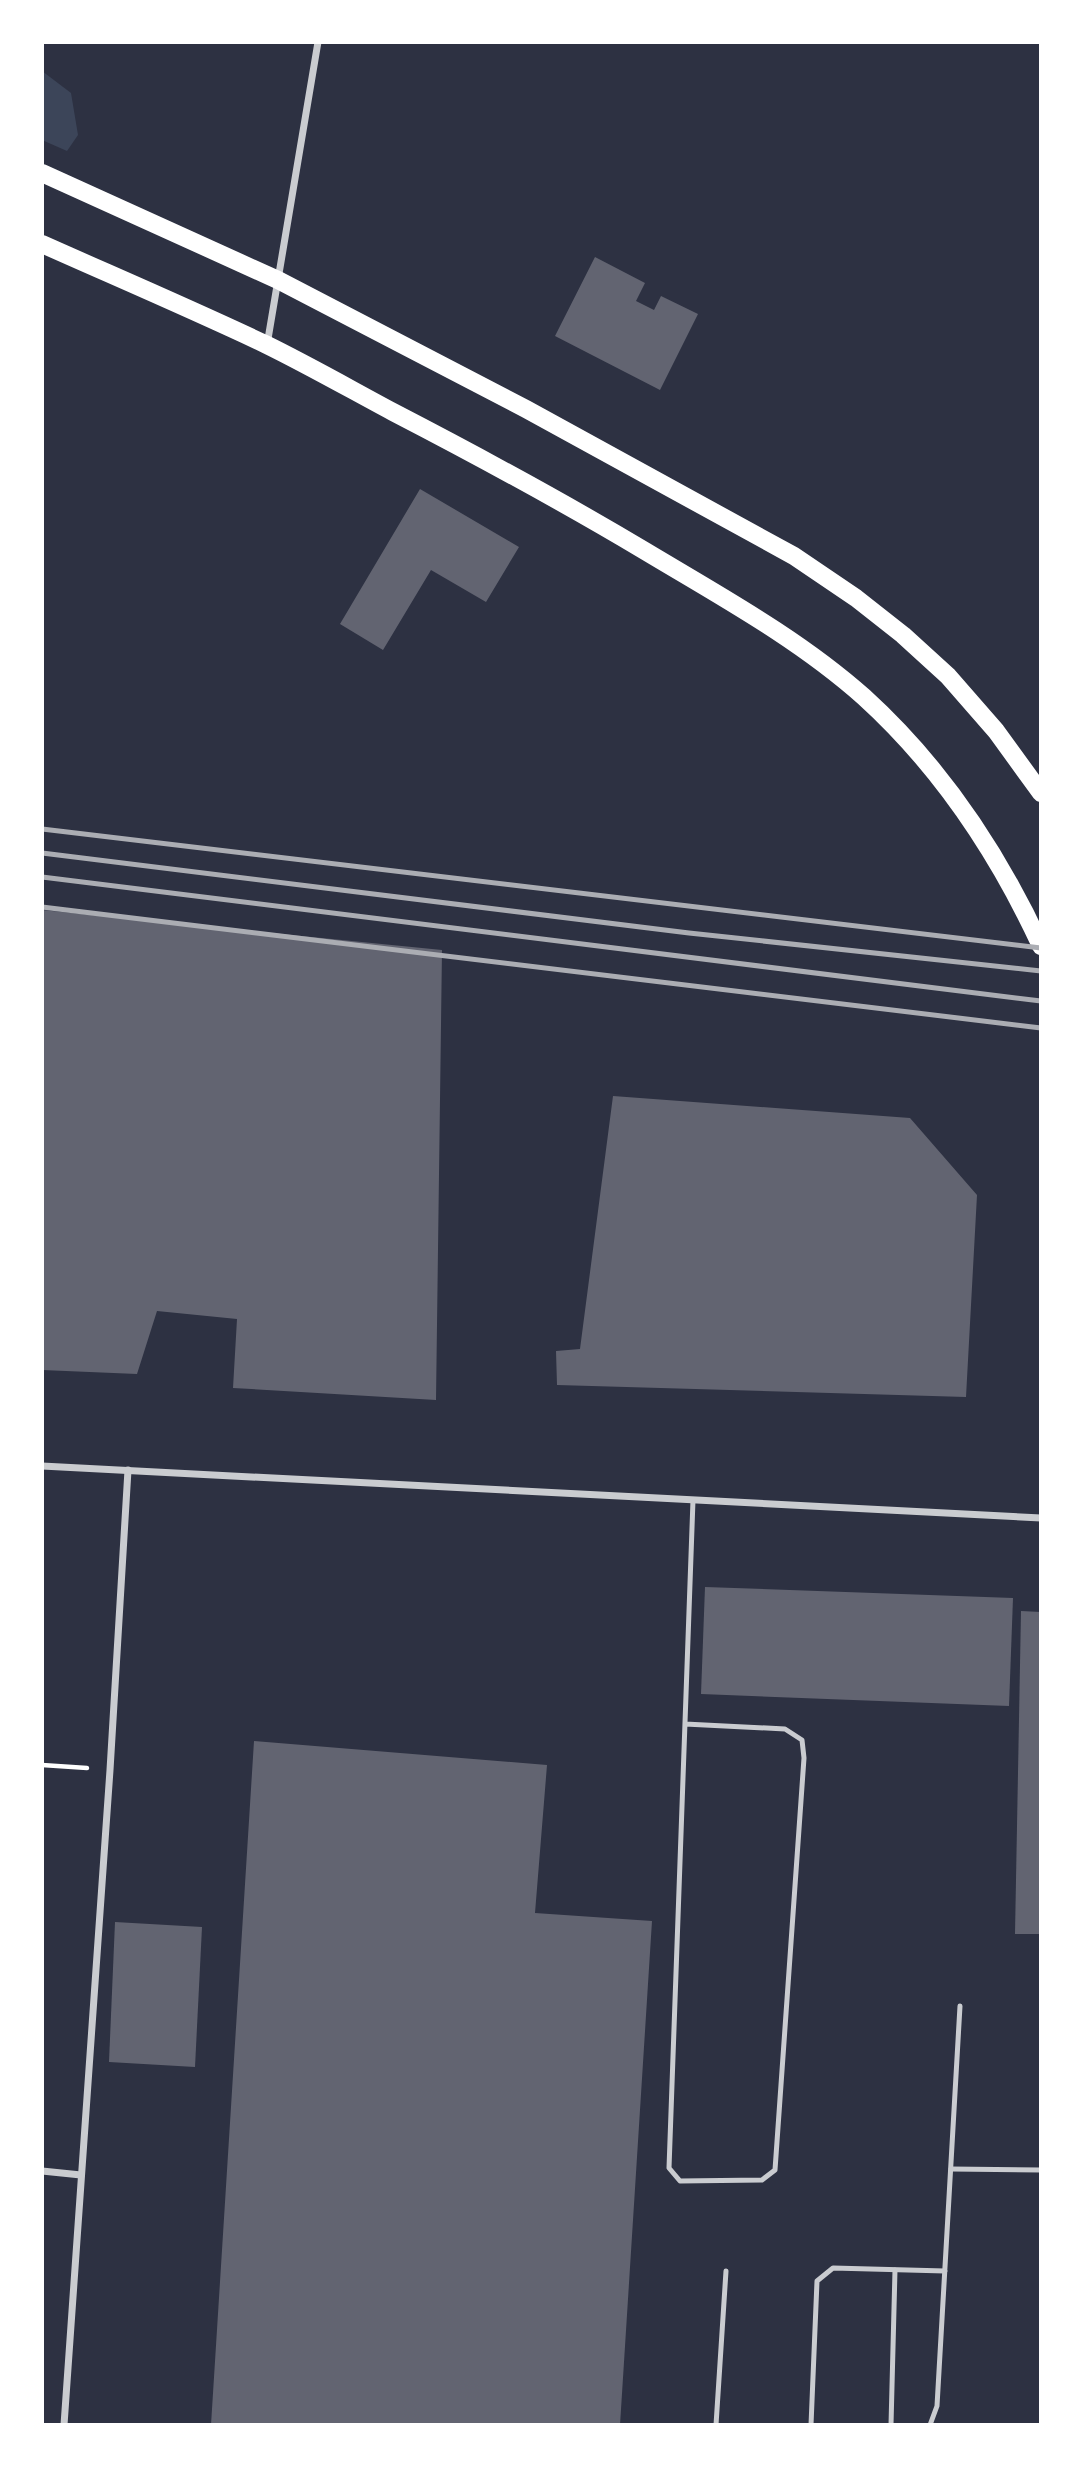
<svg xmlns="http://www.w3.org/2000/svg" width="1083" height="2467" viewBox="0 0 1083 2467" font-family="Mulish,sans-serif">
<rect width="100%" height="100%" fill="#2d3142"/>
<polygon fill="#3c4559" points="42,71 71,93 78,135 67,151 42,140"/>
<g fill="#626471">
<polygon points="595,257 645,283 636,301 654,310 661,296 698,314 660,390 555,336"/>
<polygon points="420,489 519,547 486,602 431,570 383,650 340,624"/>
<polygon points="42,910 442,950 436,1400 233,1388 237,1319 157,1311 137,1374 42,1370"/>
<polygon points="613,1096 910,1118 977,1195 966,1397 557,1385 556,1351 580,1349"/>
<polygon points="705,1587 1013,1598 1009,1706 701,1694"/>
<polygon points="1021,1611 1041,1612 1041,1934 1015,1934"/>
<polygon points="254,1741 547,1765 535,1913 652,1921 620,2425 211,2425"/>
<polygon points="115,1922 202,1927 195,2067 109,2062"/>
</g>
<g fill="none" stroke-linecap="round" stroke-linejoin="round">
<polyline stroke="#fff" stroke-width="4.5" points="42,1765 87,1768"/>
<g stroke="#caccd0" stroke-width="5">
<polyline points="685,1724 785,1729 802,1740 804,1758 775,2170 762,2180 680,2181 669,2168 693,1500"/>
<polyline points="951,2169 1041,2170"/>
<polyline points="716,2425 726,2271"/>
<polyline points="811,2425 817,2281 833,2268 945,2271"/>
<polyline points="891,2425 895,2270"/>
<polyline points="930,2425 937,2406 960,2006"/>
</g>
<g stroke="#caccd0" stroke-width="7">
<polyline points="267,345 318,42"/>
<polyline points="42,1466 1041,1518"/>
<polyline points="42,2171 81,2175"/>
<polyline points="64,2425 110,1770 128,1470"/>
</g>
<g stroke="#fff" stroke-width="18">
<polyline points="42,173 278,280 526,409 794,556 856,598 903,635 948,676 996,731 1041,793"/>
<path d="M42,244C116,277 191,309 265,344C308,365 350,389 393,412C478,456 563,502 645,551C720,596 799,639 864,697C941,767 998,853 1041,946"/>
</g>
<g stroke="#abadb3" stroke-width="5">
<polyline points="42,829 1041,948"/>
<polyline points="42,853 689,933 1041,971"/>
<polyline points="42,877 1041,1001"/>
<polyline points="42,907 1041,1028"/>
</g>
</g>
<rect width="1083" height="2467" fill="none" stroke="#ffffff" stroke-width="88"/>
</svg>
